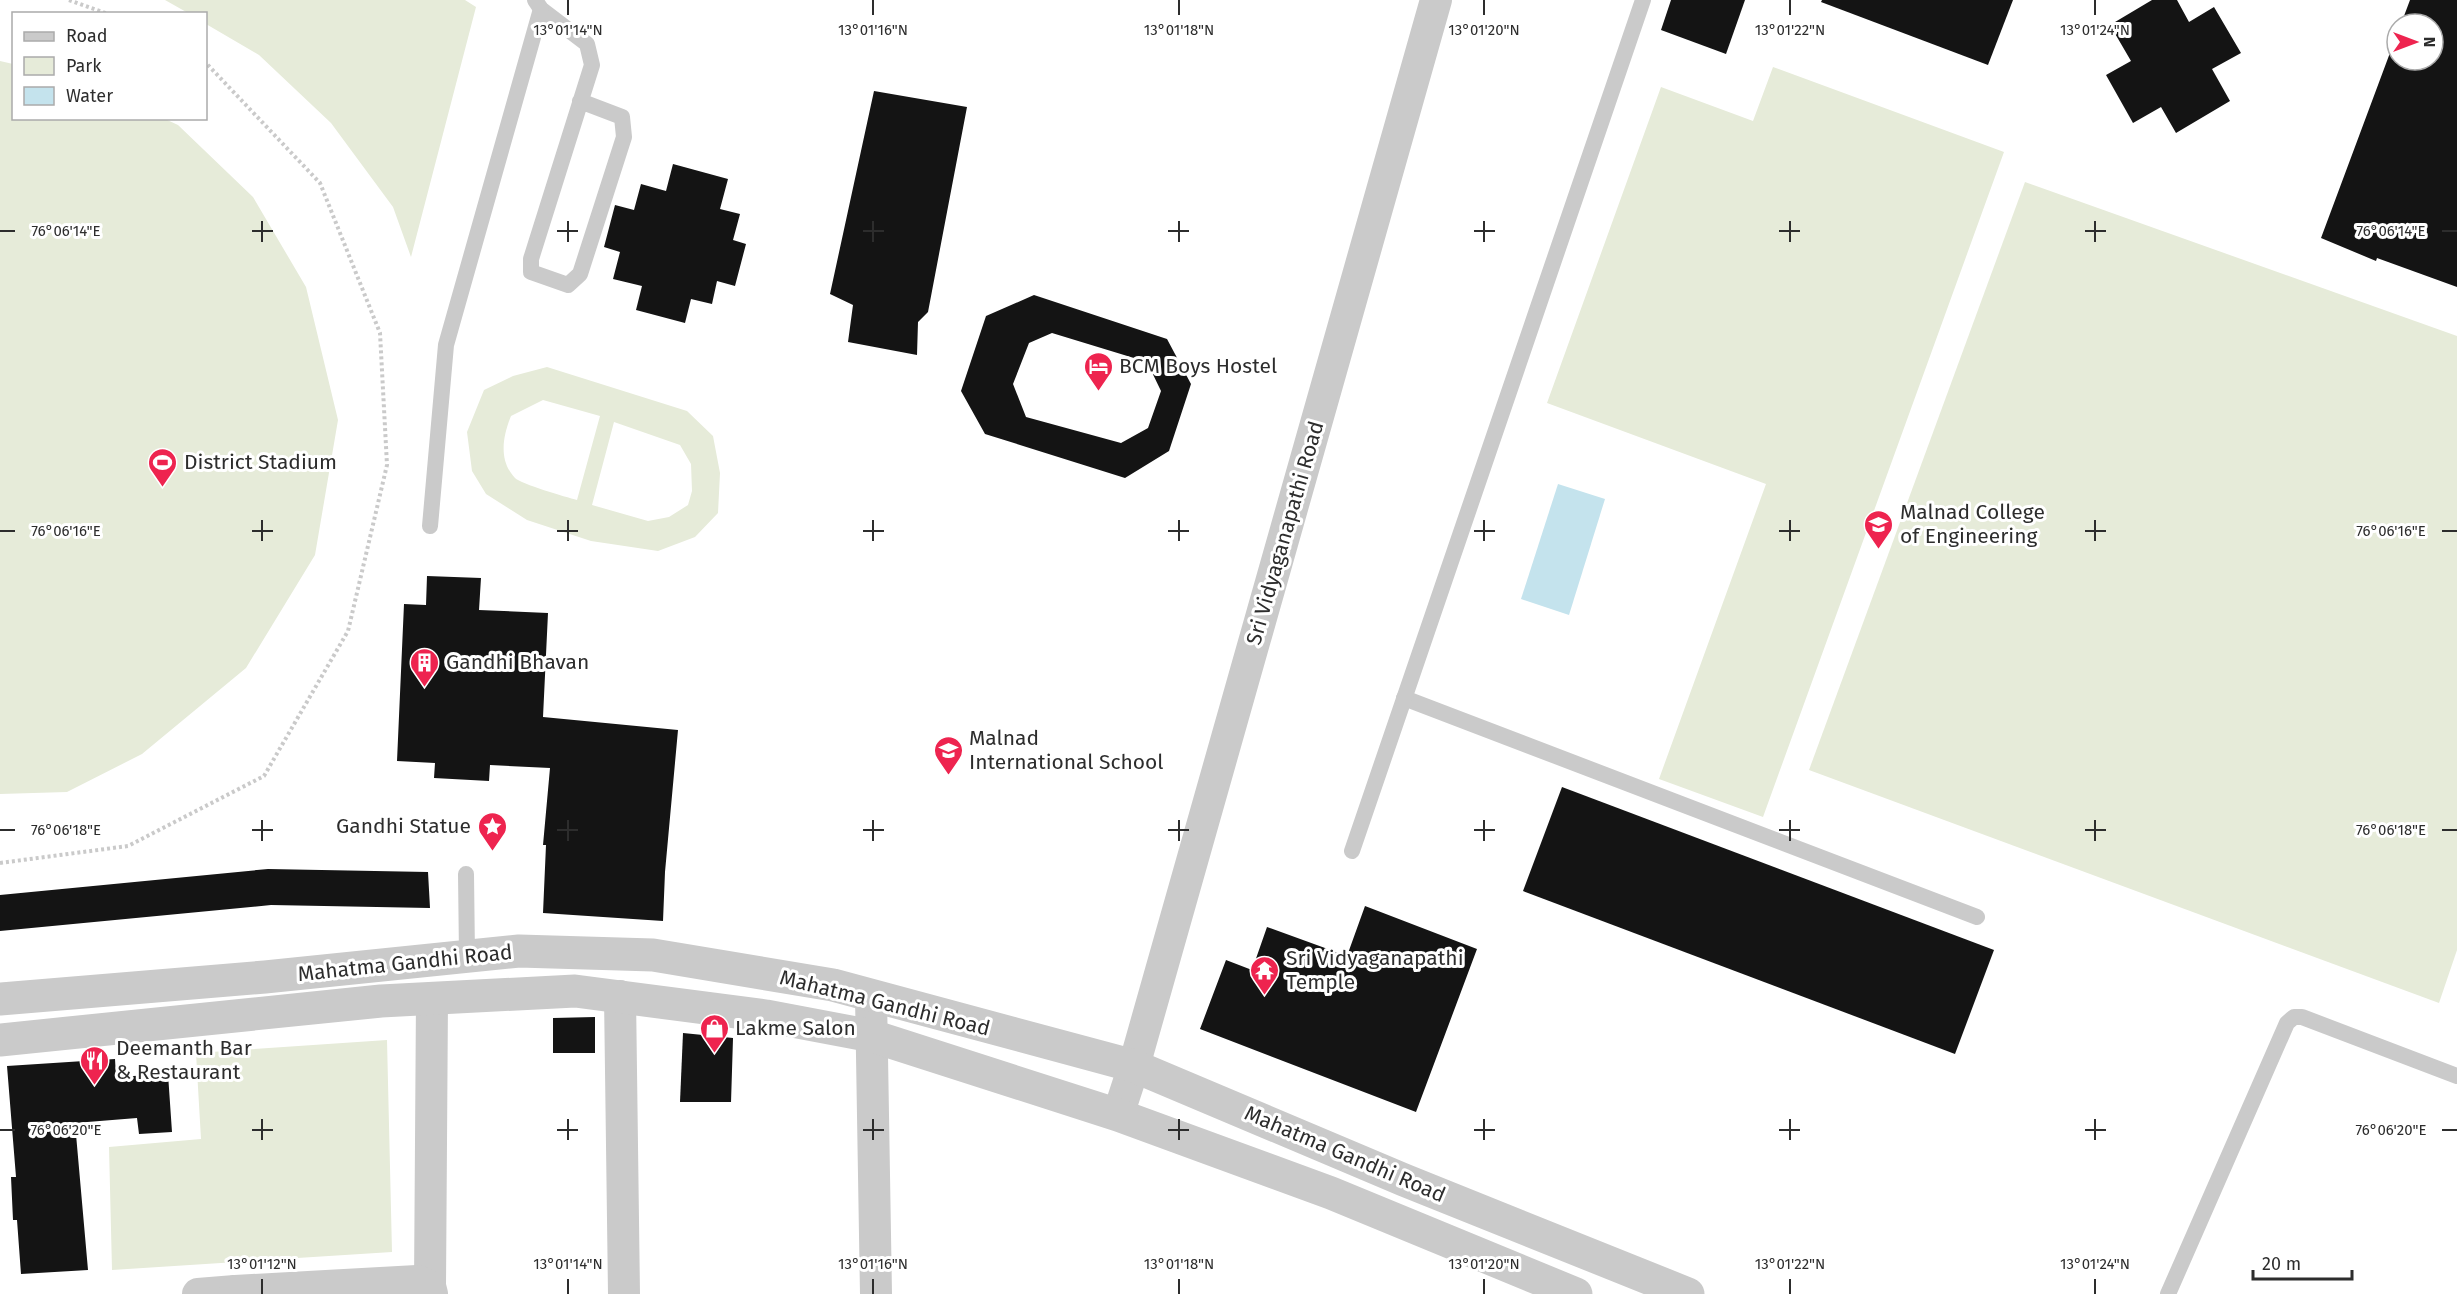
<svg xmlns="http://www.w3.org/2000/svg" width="2457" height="1294" viewBox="0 0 2457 1294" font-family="'Fira Sans',sans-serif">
<rect width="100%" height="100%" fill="#fff"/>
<g fill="#e6ebd9" fill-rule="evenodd">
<polygon points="165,0 465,0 476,7 411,257 393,207 331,123 259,55 206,24 206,14 188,13"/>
<polygon points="0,61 13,64 14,118 165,119 178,125 253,197 306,287 338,420 315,555 246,668 142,754 67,792 0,794"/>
<polygon points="1773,67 2004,152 1763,817 1659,779 1766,484 1547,403 1661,87 1753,121"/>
<polygon points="2025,182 2457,336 2457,950 2439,1003 1809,770"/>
<path d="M547,367L687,411L713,436L720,473L718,513L695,537L658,551L591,541L527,520L486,494L472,471L467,432L484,390L513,376ZM543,400L600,416L577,500C566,497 521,484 515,478C498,460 503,436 511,416ZM614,422L680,445L691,464L692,491L688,505L669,517L648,521L592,505Z"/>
<polygon points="387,1040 392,1252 112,1270 109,1147 201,1139 196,1053"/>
</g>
<polygon fill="#c4e3ed" points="1558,484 1605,499 1569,615 1521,599"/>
<g fill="#141414" fill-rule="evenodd">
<polygon points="1671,0 1745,0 1726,54 1661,30"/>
<polygon points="1822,0 2013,0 1988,65 1821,2"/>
<polygon points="2152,0 2177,0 2189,22 2214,7 2241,53 2212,69 2230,101 2176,133 2161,107 2133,123 2106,75 2131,61 2110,25"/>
<polygon points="2410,0 2457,0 2457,287 2377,258 2376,261 2321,238 2397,34 2397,60 2433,60 2433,24 2401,24"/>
<polygon points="874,91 967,107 928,312 918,322 917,355 848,342 853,305 830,294"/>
<polygon points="673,164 728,179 720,209 740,214 733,240 746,244 735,286 717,281 712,304 691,299 685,323 636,310 642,286 613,279 620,252 604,247 615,205 634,210 641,184 666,191"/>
<path d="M1034,295L1167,339L1191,384L1169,451L1125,478L985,434L961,391L986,316ZM1052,333L1147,362L1161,391L1148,428L1121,443L1026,417L1013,384L1029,343Z"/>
<polygon points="427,576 481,578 479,610 548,613 543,717 678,730 665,872 663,921 543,913 546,845 543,845 550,768 490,765 489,781 434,778 435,763 397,761 404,604 426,605"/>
<polygon points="1562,787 1994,950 1955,1054 1523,891"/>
<polygon points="268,869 428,872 430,908 271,905 0,931 0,895"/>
<polygon points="1365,906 1477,949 1416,1112 1200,1029 1226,960 1252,970 1267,927 1347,956"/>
<polygon points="595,1017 595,1053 553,1053 553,1018"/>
<polygon points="683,1033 733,1038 731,1102 680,1102"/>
<polygon points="115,1059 116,1077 168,1074 172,1132 139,1134 137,1118 75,1123 88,1270 21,1274 17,1220 13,1220 11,1177 16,1177 7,1066"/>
</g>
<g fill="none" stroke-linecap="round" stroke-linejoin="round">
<g stroke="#cacaca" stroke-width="4" stroke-dasharray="3 3" stroke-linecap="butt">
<polyline points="69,0 108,14"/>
<polyline points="0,863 128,846 264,776 348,631 387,465 380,333 320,183 206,63"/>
</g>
<g stroke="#cacaca" stroke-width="16">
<polyline points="535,0 541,9 587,44 592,65 531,259 531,272 568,285 580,274 624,137 622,117 580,101"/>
<polyline points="430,526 446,345 541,9"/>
<polyline points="1404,698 1977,917"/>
<polyline points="1352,851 1643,0"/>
<polyline points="466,874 467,956"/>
<polyline points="2168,1294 2287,1023 2294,1017 2302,1017 2457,1076"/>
</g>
<g stroke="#cacaca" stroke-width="32">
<polyline points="620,996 624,1294"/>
<polyline points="871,996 876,1294"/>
<polyline points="1118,1115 1134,1066 1436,0"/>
<polyline points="430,1286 432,998"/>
<polyline points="198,1294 235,1291"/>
<polyline points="235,1294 235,1291 417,1281 430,1286 432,1294"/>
</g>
<g stroke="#cacaca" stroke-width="33">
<polyline points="0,999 265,977 519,951 653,955 833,985 1134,1066 1404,1180 1688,1294"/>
<polyline points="0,1040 381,1001 575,991 766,1016 872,1036 1118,1115 1331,1193 1576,1294"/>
</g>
</g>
<path fill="none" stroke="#2d2d2d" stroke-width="2" d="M568,0V15M873,0V15M1179,0V15M1484,0V15M1790,0V15M2095,0V15M262,221V242M568,221V242M873,221V242M1179,221V242M1484,221V242M1790,221V242M2095,221V242M0,231H15M252,231H273M557,231H578M863,231H884M1168,231H1189M1474,231H1495M1779,231H1800M2085,231H2106M2442,231H2457M262,520V541M568,520V541M873,520V541M1179,520V541M1484,520V541M1790,520V541M2095,520V541M0,531H15M252,531H273M557,531H578M863,531H884M1168,531H1189M1474,531H1495M1779,531H1800M2085,531H2106M2442,531H2457M262,820V841M568,820V841M873,820V841M1179,820V841M1484,820V841M1790,820V841M2095,820V841M0,830H15M252,830H273M557,830H578M863,830H884M1168,830H1189M1474,830H1495M1779,830H1800M2085,830H2106M2442,830H2457M262,1119V1140M568,1119V1140M873,1119V1140M1179,1119V1140M1484,1119V1140M1790,1119V1140M2095,1119V1140M0,1130H15M252,1130H273M557,1130H578M863,1130H884M1168,1130H1189M1474,1130H1495M1779,1130H1800M2085,1130H2106M2442,1130H2457M262,1279V1294M568,1279V1294M873,1279V1294M1179,1279V1294M1484,1279V1294M1790,1279V1294M2095,1279V1294"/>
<defs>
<symbol id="hotel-pin" viewBox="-11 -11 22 30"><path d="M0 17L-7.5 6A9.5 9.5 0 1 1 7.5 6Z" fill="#ee244f" stroke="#fff"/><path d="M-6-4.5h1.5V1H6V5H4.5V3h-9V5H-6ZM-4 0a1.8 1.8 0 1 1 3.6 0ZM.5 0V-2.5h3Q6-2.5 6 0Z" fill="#fff"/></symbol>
<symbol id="stadium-pin" viewBox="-11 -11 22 30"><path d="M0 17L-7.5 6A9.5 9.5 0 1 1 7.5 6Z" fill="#ee244f" stroke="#fff"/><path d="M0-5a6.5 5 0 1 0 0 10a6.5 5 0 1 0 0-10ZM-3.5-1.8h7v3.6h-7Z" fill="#fff"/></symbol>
<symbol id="university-pin" viewBox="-11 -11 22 30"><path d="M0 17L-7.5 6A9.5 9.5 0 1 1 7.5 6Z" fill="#ee244f" stroke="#fff"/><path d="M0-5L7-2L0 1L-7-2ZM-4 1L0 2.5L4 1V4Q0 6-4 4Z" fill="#fff"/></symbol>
<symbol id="building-pin" viewBox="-11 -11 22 30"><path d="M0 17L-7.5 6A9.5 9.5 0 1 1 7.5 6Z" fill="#ee244f" stroke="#fff"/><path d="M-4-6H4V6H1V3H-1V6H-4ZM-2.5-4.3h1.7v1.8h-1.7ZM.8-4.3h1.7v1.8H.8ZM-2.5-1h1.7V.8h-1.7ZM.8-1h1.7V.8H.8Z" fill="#fff"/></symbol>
<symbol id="school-pin" viewBox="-11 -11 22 30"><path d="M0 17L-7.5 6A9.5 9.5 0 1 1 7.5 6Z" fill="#ee244f" stroke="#fff"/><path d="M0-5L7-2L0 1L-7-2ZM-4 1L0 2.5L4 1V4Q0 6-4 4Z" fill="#fff"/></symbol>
<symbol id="sight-pin" viewBox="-11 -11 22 30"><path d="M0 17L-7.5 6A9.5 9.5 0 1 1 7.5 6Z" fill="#ee244f" stroke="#fff"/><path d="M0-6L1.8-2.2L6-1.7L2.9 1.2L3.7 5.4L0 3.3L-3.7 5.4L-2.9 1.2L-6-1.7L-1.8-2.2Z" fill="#fff"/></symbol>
<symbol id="temple-pin" viewBox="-11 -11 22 30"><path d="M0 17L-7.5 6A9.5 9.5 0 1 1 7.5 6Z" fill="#ee244f" stroke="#fff"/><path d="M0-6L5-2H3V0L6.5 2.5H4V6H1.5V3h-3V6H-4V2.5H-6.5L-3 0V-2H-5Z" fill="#fff"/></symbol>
<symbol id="shop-pin" viewBox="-11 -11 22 30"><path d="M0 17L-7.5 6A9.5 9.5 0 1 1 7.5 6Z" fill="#ee244f" stroke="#fff"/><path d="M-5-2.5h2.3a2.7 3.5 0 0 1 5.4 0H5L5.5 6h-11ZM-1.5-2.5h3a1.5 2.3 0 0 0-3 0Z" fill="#fff"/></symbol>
<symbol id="restaurant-pin" viewBox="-11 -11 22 30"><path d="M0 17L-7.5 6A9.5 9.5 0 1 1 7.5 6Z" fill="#ee244f" stroke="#fff"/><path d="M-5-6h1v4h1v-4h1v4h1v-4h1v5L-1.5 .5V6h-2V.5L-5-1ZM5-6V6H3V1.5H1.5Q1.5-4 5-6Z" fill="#fff"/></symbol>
</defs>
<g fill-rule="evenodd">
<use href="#hotel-pin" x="1082" y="350" width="33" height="45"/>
<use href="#stadium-pin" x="146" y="446" width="33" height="45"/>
<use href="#university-pin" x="1862" y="508" width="33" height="45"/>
<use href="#building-pin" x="408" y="646" width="33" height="45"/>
<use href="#school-pin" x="932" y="734" width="33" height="45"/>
<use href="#sight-pin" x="476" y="810" width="33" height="45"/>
<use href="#temple-pin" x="1248" y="954" width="33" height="45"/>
<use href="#shop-pin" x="698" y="1012" width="33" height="45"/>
<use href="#restaurant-pin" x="78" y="1044" width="33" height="45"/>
</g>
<g text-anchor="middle" stroke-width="6" stroke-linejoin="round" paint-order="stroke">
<g font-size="21" fill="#2d2d2d" stroke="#fff" text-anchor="start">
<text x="1119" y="373">BCM Boys Hostel</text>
<text x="184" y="469">District Stadium</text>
<text x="1900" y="519">Malnad College<tspan x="1900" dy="24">of Engineering</tspan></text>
<text x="446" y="669">Gandhi Bhavan</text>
<text x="969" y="745">Malnad<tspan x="969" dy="24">International School</tspan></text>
<text x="471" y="833" text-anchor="end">Gandhi Statue</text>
<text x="1286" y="965">Sri Vidyaganapathi<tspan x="1286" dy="24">Temple</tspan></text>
<text x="735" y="1035">Lakme Salon</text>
<text x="116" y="1055">Deemanth Bar<tspan x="116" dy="24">&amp; Restaurant</tspan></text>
</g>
<g font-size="21" fill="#2d2d2d" stroke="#fff">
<text transform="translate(1285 533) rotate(-74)" y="7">Sri Vidyaganapathi Road</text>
<text transform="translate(405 963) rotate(-6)" y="7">Mahatma Gandhi Road</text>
<text transform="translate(885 1003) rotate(14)" y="7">Mahatma Gandhi Road</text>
<text transform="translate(1345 1154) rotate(23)" y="7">Mahatma Gandhi Road</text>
</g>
</g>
<g font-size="15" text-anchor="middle" fill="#2d2d2d" stroke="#fff" stroke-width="6" stroke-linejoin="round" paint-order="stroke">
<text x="568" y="35">13°01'14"N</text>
<text x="873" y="35">13°01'16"N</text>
<text x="1179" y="35">13°01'18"N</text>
<text x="1484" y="35">13°01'20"N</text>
<text x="1790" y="35">13°01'22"N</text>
<text x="2095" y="35">13°01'24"N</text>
<text x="2391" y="236">76°06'14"E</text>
<text x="66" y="236">76°06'14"E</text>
<text x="2391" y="536">76°06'16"E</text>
<text x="66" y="536">76°06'16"E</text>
<text x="2391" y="835">76°06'18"E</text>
<text x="66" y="835">76°06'18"E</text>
<text x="2391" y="1135">76°06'20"E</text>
<text x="66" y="1135">76°06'20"E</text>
<text x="262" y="1269">13°01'12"N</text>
<text x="568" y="1269">13°01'14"N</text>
<text x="873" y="1269">13°01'16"N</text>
<text x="1179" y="1269">13°01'18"N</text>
<text x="1484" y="1269">13°01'20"N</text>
<text x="1790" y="1269">13°01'22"N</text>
<text x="2095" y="1269">13°01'24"N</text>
</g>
<rect x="12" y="12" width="195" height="108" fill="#ffffff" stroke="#ababab" stroke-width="1.5"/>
<rect x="24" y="32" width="30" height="9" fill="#cacaca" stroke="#ababab" stroke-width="1.5"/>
<text x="66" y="42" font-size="18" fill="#2d2d2d">Road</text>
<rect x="24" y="57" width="30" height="18" fill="#e6ebd9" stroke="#ababab" stroke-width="1.5"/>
<text x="66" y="72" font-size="18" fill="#2d2d2d">Park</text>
<rect x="24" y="87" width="30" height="18" fill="#c4e3ed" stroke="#ababab" stroke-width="1.5"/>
<text x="66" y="102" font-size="18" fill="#2d2d2d">Water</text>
<g transform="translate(2415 42) rotate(90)"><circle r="28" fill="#ffffff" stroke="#ababab" stroke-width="1.5"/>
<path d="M0-4.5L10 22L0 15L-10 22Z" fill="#ee244f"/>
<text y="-9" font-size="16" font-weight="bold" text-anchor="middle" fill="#2d2d2d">N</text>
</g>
<path d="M2253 1270v9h99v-9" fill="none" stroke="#2d2d2d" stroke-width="3"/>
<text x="2262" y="1270" font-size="18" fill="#2d2d2d" stroke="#ffffff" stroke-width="4.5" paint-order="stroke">20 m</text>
</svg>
